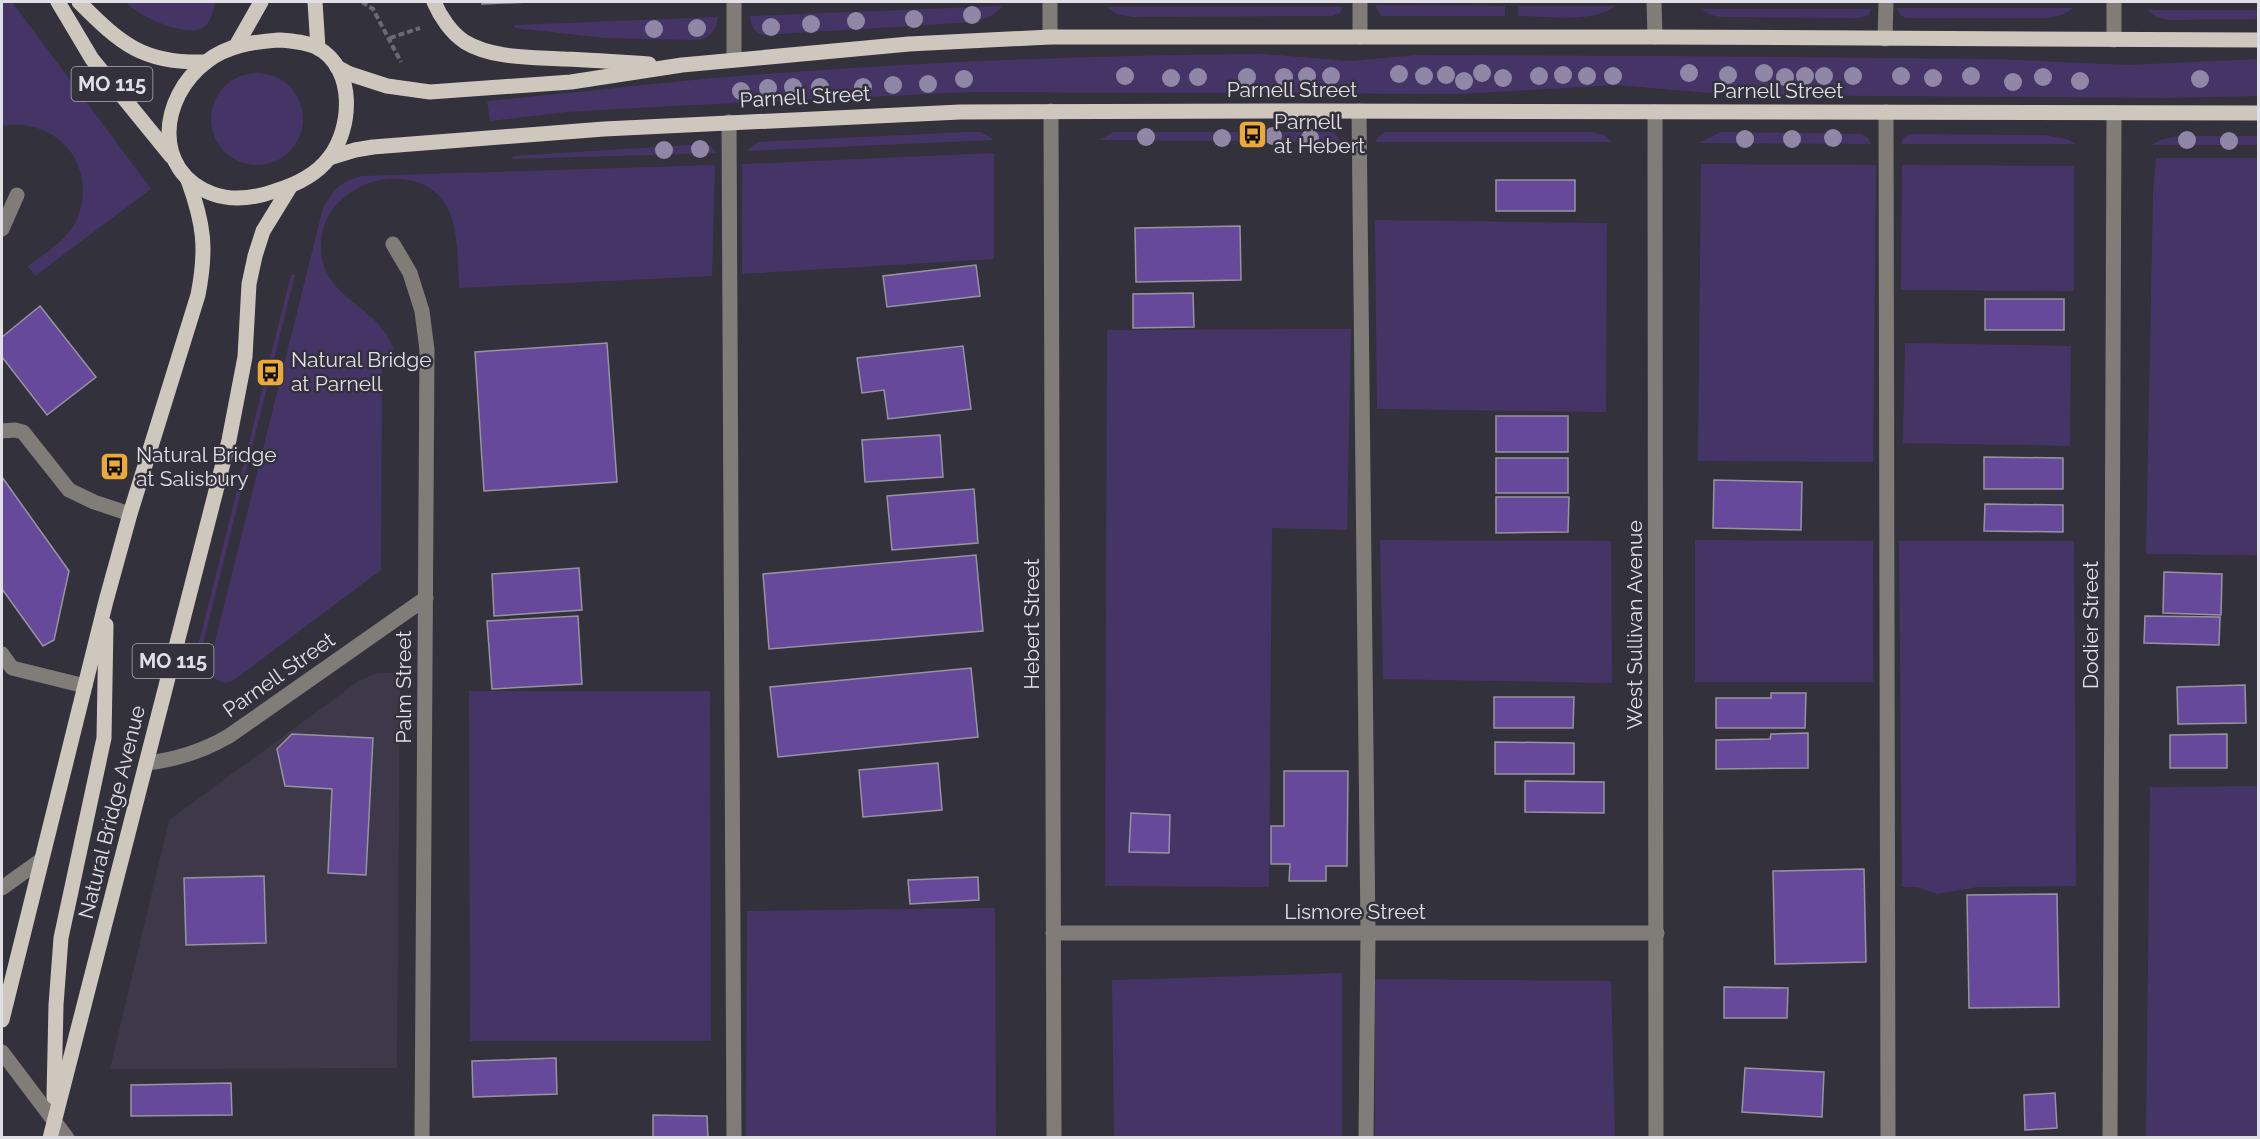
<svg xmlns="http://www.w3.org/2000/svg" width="2260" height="1139" viewBox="0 0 2260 1139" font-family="Raleway,sans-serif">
<rect width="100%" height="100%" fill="#33313b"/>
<polygon fill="#3d3949" points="378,673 393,673 400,685 397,1068 110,1069 169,820 360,680"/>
<g fill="#453567">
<path d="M2,2H12L151,189L35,276L28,266C47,252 71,238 79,214C96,162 55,117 2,126Z"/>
<path d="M126,2H215C213,11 212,21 204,27C187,39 138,16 126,2Z"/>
<polygon points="1375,5 1505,6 1505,16 1381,16"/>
<path d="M1002,6C994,16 985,19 973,22L762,35C753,31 751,26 750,16Z"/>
<path d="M1518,6H1616C1590,24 1549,16 1518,16Z"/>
<polygon points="1107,7 1343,7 1340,13 1332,16 1133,17 1117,14"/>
<polygon points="1897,8 2074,8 2064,14 2050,18 1906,18 1900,15"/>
<polygon points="1701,9 1871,9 1869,15 1858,18 1720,17 1710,14"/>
<polygon points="2147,10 2258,10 2258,19 2170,20 2157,17"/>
<path d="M718,17C716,30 712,36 699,40L605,38L515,28L514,25Z"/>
<path d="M1264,54L1349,61L1418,55L1658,56L1996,59L2128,65L2258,59V96L2166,98L1732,95L1616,85L1458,94L973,92L652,107L567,112L490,121L487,101C563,94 638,85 714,78C897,63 1080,55 1264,54Z"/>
<circle cx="257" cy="119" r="46"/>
<polygon points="966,132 981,132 994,140 747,151 758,142"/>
<polygon points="1113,132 1243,132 1243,141 1100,140"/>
<polygon points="1255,132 1333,132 1342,142 1255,141"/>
<polygon points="1385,132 1593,132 1605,136 1612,142 1375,142 1379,136"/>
<polygon points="1721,132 1862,134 1868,138 1871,144 1699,143"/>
<polygon points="1910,134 2045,135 2067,139 2075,144 1901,144 1903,138"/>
<polygon points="2179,136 2258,136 2258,145 2151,145 2163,139"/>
<polygon points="704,144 710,145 716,153 512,159 513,156"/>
<polygon points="994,153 994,259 742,274 742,164"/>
<polygon points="2156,158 2258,158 2258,555 2146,554 2153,193"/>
<polygon points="1701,164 1876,165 1873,462 1698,461"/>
<path d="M715,165L712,276L459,288C458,263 459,219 442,199C406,156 323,185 321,243C318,305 392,304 397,365L382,367L381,570L234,680C221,687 212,679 209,666L322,212C330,192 340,181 362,176Z"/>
<polygon points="1902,165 2074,166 2074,291 1901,290"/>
<polygon points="1375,220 1607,223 1606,412 1377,409"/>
<polygon points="291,275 295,275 197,668 193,666"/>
<polygon points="1351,329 1347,530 1272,528 1269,887 1105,886 1107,330"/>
<polygon points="1905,343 2071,346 2070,446 1903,443"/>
<polygon points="1380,540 1611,541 1612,683 1383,679"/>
<polygon points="1695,540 1873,541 1873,682 1695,682"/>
<polygon points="1899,541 2074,541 2076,886 1978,887 1937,894 1917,887 1902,887"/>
<polygon points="469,691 710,691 711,1041 470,1041"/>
<polygon points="2258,786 2258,1137 2146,1137 2150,787"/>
<polygon points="995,908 996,1137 746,1137 747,911"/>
<polygon points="1342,973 1342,1137 1114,1137 1112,980"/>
<polygon points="1375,979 1611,981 1615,1137 1375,1137"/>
</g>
<g fill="#66499b" stroke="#9794a0" stroke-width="1.5">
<polygon points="482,2 530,2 482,4"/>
<rect x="1496" y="180" width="79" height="31"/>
<polygon points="1240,226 1241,280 1136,282 1135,228"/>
<polygon points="976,265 980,296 887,307 883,276"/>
<polygon points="1193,293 1194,327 1133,328 1133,294"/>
<rect x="1985" y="299" width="79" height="31"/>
<polygon points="40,306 96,377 47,415 2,357 2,337"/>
<polygon points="607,343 617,482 484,491 475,352"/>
<polygon points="963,346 971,409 888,419 884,390 862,393 857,358"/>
<rect x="1496" y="416" width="72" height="36"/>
<polygon points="940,435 943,477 865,482 862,440"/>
<polygon points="1984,457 2063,458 2063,489 1984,489"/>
<rect x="1496" y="458" width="72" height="35"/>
<polygon points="2,477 69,571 54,640 43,646 2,589"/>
<polygon points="1714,480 1802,482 1801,530 1713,528"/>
<polygon points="974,489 978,543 892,550 887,496"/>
<polygon points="1496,497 1569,497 1568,532 1496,533"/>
<polygon points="1985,504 2063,505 2063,532 1984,531"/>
<polygon points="976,555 983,631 769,649 763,574"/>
<polygon points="579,568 582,610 494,616 492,574"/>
<polygon points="2164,572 2222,574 2221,615 2163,613"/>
<polygon points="578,616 582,684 492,689 487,621"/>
<polygon points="2145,616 2220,617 2219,645 2144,643"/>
<polygon points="971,668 978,737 778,757 770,687"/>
<polygon points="2245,685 2246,723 2178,724 2177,687"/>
<polygon points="1771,693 1806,693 1805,728 1716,728 1716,698 1771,698"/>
<polygon points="1494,697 1574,697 1573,728 1494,728"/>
<polygon points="1808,733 1808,768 1716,769 1716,740 1770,739 1771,734"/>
<polygon points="292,734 373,738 366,875 328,873 332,789 285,786 277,749"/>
<polygon points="2227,734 2227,768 2170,768 2170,735"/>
<polygon points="1495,742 1574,743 1574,774 1495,774"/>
<polygon points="938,763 942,810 863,817 859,770"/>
<polygon points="1284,771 1348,771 1347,866 1326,866 1326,881 1289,881 1290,864 1271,864 1271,826 1284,826"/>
<polygon points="1525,781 1604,782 1604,813 1525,812"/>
<polygon points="1131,813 1170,815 1169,853 1129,852"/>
<polygon points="1864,869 1866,962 1775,964 1773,871"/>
<polygon points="264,876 266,943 186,945 184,878"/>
<polygon points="978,877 979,900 910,904 908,880"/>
<polygon points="2057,894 2059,1007 1969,1008 1967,895"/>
<polygon points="1724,987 1788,988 1787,1018 1724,1018"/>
<polygon points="556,1058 557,1094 473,1097 472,1061"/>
<polygon points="1745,1068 1824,1072 1822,1117 1742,1112"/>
<polygon points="231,1083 232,1115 131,1116 131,1085"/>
<polygon points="2055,1093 2057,1128 2025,1130 2024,1095"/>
<polygon points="653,1115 707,1116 708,1138 653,1138"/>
</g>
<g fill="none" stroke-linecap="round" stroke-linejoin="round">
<g stroke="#6c6a73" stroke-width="4" stroke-dasharray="6 3" stroke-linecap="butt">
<polyline points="362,2 373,9 401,62"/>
<polyline points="390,38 420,28"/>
</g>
<g stroke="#807d78" stroke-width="15">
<polyline points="734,2 734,60"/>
<polyline points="1050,2 1050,37"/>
<polyline points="1654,2 1655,37"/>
<polyline points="1360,37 1360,2"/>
<polyline points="1885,39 1886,2"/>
<polyline points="2114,40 2114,2"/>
<polyline points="1051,111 1054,1138"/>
<polyline points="1359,111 1368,933 1366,1138"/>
<polyline points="1655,112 1656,1138"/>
<polyline points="1886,112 1888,1138"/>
<polyline points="729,122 734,1138"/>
<polyline points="2,229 17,195"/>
<polyline points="393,244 410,273 422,311 427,350 422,1138"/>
<polyline points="2,431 15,430 23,432 69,490 94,502 130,514"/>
<polyline points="2,654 12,668 85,686"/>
<path d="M146,763C176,760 203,751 229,736L426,598"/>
<polyline points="2,888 41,860"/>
<polyline points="1053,933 1657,933"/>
<polyline points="2,1052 67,1138"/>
<polyline points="2110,1138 2114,113"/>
</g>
<g stroke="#cec7bd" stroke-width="15">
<polyline points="58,2 92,59 171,156"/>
<path d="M79,2C121,44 143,64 206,62"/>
<polyline points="315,2 318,48"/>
<path d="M434,2C440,16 451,33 465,42C493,59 533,57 565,59C593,60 621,62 649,64"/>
<path d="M279,40C292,41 307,42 318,48C356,69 352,129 329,158C316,175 295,185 275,191C255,198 233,201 213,194C151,171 160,97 206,62C227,45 253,42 279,40Z"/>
<polyline points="236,46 261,2"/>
<polyline points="337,67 350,74 387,86 430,92 571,82 682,65 909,44 1050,37 1655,37 2258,40"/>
<polyline points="329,158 355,150 373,147 604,129 960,112 1303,111 2258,113"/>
<path d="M2,1020L106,601L130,514L198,295C207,249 204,224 188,180"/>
<polyline points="54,1097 56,1005 61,938 104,738 106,625"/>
<polyline points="50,1138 229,440 245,357 249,284 255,256 263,231 290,187"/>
</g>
</g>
<g fill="#8f87a5">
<circle cx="972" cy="15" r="9"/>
<circle cx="914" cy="19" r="9"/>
<circle cx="856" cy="21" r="9"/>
<circle cx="811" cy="24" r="9"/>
<circle cx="771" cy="27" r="9"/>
<circle cx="697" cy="28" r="9"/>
<circle cx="654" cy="29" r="9"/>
<circle cx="1482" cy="73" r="9"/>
<circle cx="1689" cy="73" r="9"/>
<circle cx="1764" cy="73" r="9"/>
<circle cx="1399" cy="74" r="9"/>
<circle cx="1446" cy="75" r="9"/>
<circle cx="1563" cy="75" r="9"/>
<circle cx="1728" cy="75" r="9"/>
<circle cx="1125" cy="76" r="9"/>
<circle cx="1307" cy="76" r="9"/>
<circle cx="1331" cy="76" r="9"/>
<circle cx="1424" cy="76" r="9"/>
<circle cx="1539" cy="76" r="9"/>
<circle cx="1587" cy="76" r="9"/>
<circle cx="1613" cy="76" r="9"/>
<circle cx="1805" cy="76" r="9"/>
<circle cx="1824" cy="76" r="9"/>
<circle cx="1853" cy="76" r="9"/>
<circle cx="1901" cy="76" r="9"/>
<circle cx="1971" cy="76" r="9"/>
<circle cx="1198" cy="77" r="9"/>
<circle cx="1247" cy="77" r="9"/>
<circle cx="1284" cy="77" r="9"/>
<circle cx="1785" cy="77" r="9"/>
<circle cx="2043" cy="77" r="9"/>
<circle cx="1171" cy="78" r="9"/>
<circle cx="1503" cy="78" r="9"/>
<circle cx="1933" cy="78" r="9"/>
<circle cx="964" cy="79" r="9"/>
<circle cx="2200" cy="79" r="9"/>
<circle cx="1464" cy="81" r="9"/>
<circle cx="2080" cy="81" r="9"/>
<circle cx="2013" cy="82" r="9"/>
<circle cx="928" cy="84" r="9"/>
<circle cx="893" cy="85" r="9"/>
<circle cx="793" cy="87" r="9"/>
<circle cx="820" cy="87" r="9"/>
<circle cx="863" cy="87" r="9"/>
<circle cx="768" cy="88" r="9"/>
<circle cx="741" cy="91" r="9"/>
<circle cx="1273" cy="136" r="9"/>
<circle cx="1146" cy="137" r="9"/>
<circle cx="1222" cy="138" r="9"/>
<circle cx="1310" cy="138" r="9"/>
<circle cx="1833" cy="138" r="9"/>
<circle cx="1745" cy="139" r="9"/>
<circle cx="1792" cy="139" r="9"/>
<circle cx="2187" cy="140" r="9"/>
<circle cx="2229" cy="141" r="9"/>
<circle cx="700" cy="149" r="9"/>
<circle cx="664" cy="150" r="9"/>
</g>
<defs>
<symbol id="bus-square" viewBox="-11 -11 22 22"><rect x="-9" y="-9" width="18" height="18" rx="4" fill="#eca93b" stroke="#33313b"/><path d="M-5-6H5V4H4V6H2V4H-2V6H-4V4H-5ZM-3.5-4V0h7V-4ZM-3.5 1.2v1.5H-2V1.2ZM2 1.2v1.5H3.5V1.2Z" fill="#111"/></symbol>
</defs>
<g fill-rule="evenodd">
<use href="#bus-square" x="1236" y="118" width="33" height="33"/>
<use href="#bus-square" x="254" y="356" width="33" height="33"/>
<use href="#bus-square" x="98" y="450" width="33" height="33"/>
</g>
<g text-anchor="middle" stroke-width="5" stroke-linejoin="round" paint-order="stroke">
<g fill="#33313b" stroke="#adabb3" stroke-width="1.5">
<rect x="71.5" y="67" width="81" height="34" rx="4.5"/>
<rect x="132.5" y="644" width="81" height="34" rx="4.5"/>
</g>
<g font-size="20" font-weight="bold" fill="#e1dfe6">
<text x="112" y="91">MO 115</text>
<text x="173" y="668">MO 115</text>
</g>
<g font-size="21" fill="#e1dfe6" stroke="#33313b">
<text x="1292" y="97">Parnell Street</text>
<text x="1778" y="98">Parnell Street</text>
<text transform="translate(805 97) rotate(-3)" y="7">Parnell Street</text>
<text transform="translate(1032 624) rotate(-90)" y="7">Hebert Street</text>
<text transform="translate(1635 625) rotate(-90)" y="7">West Sullivan Avenue</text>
<text transform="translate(2091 625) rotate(-90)" y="7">Dodier Street</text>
<text transform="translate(279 675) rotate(-35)" y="7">Parnell Street</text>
<text transform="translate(404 687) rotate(-90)" y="7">Palm Street</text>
<text transform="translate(112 812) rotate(-76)" y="7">Natural Bridge Avenue</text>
<text x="1355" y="919">Lismore Street</text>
</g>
<g font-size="21" fill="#e1dfe6" stroke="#33313b" text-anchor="start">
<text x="1274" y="129">Parnell<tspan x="1274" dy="24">at Hebert</tspan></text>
<text x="291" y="367">Natural Bridge<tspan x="291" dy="24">at Parnell</tspan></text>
<text x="136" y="462">Natural Bridge<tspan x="136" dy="24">at Salisbury</tspan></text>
</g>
</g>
<rect width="2260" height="1139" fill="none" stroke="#e1dfe6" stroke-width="6"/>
</svg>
